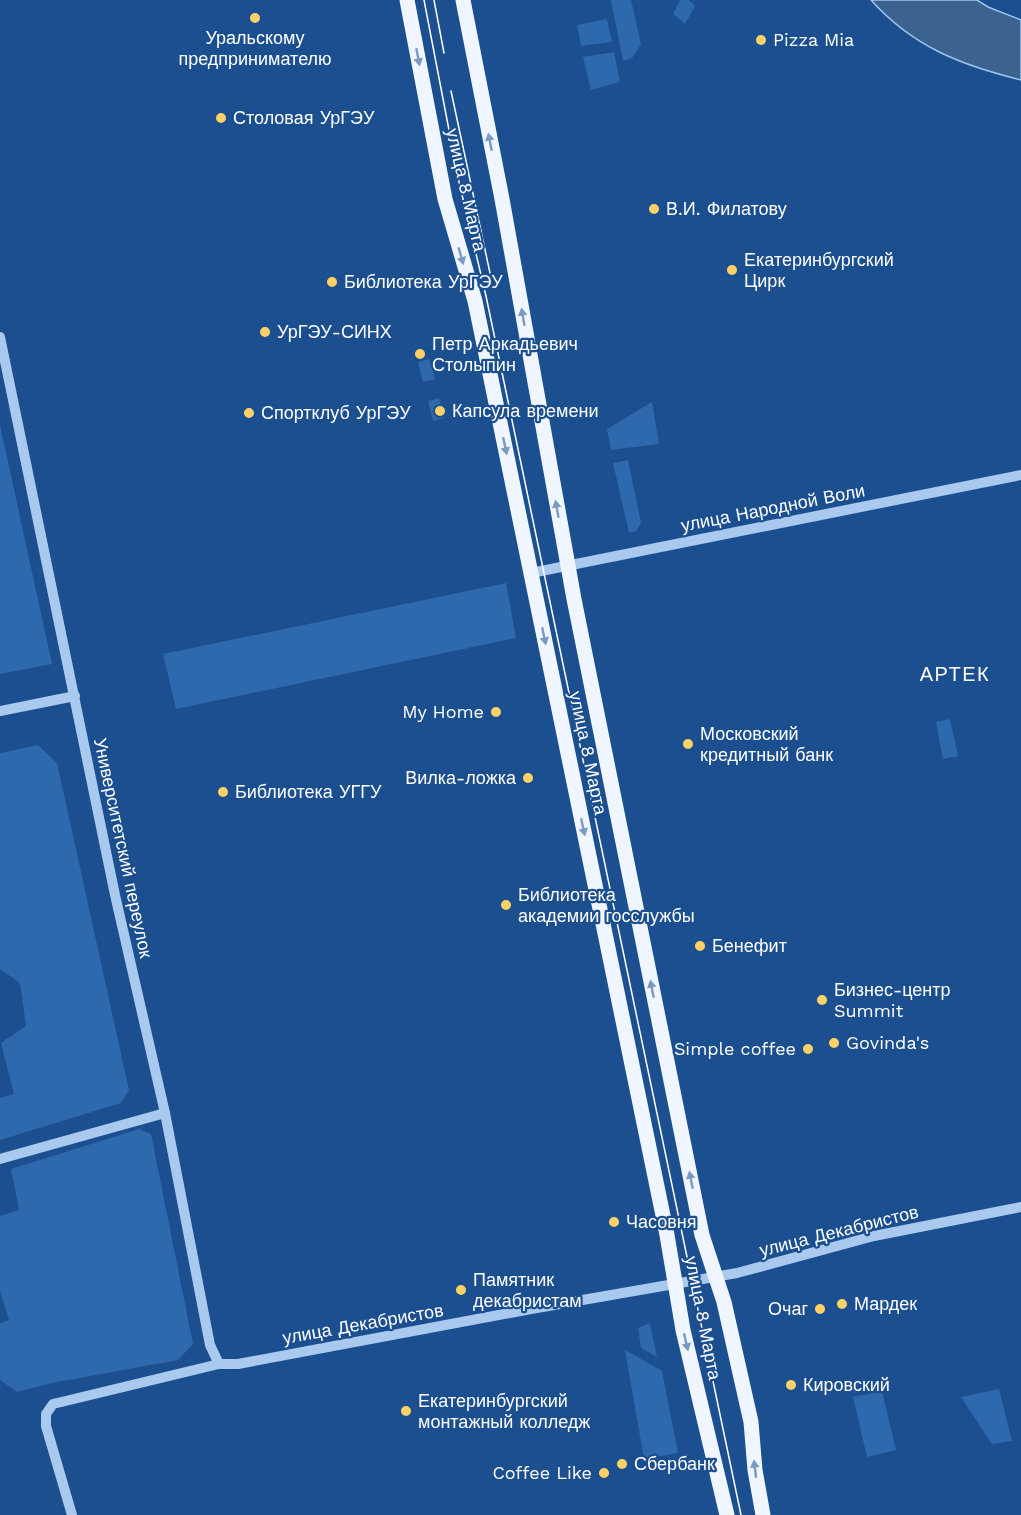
<svg xmlns="http://www.w3.org/2000/svg" width="1021" height="1515" viewBox="0 0 1021 1515" font-family="'Work Sans',sans-serif">
<rect width="100%" height="100%" fill="#1b4f8f"/>
<g fill="#2e69ad">
<polygon points="611,0 631,0 641,44 632,58 623,61"/>
<polygon points="680,0 689,0 695,6 685,24 673,14"/>
<polygon points="607,19 612,42 581,46 577,25"/>
<polygon points="614,52 620,82 591,90 583,57"/>
<polygon points="429,359 435,379 423,382 418,362"/>
<polygon points="439,398 444,418 433,421 428,401"/>
<polygon points="652,402 659,444 611,450 607,429"/>
<polygon points="0,425 52,664 0,674"/>
<polygon points="628,460 641,523 636,531 629,533 613,463"/>
<polygon points="506,583 516,638 176,709 163,654"/>
<polygon points="950,719 958,756 943,759 936,722"/>
<polygon points="38,745 57,763 129,1090 121,1103 0,1140 0,1098 14,1094 1,1043 26,1026 20,983 0,969 0,753"/>
<polygon points="139,1129 151,1134 193,1344 178,1360 52,1383 17,1392 0,1380 0,1323 9,1320 0,1291 0,1216 19,1210 11,1169"/>
<polygon points="650,1323 657,1357 641,1348 638,1328"/>
<polygon points="625,1350 662,1371 678,1453 644,1459"/>
<polygon points="999,1389 1012,1441 992,1444 961,1397"/>
<polygon points="882,1391 896,1450 867,1457 853,1397"/>
</g>
<path fill="#3c6290" stroke="#9cc4f0" stroke-width="1.5" d="M871,0H977L988,7L1021,20V80C961,65 913,47 871,0Z"/>
<g fill="none" stroke-linecap="round" stroke-linejoin="round">
<g stroke="#a9c9ee" stroke-width="10">
<polyline points="0,337 115,895 165,1113 210,1345 219,1364"/>
<polyline points="531,573 1021,475"/>
<polyline points="0,711 75,696"/>
<polyline points="0,1159 165,1113"/>
<polyline points="72,1515 46,1426 46,1414 53,1404 219,1364 238,1364 531,1309 737,1273 874,1236 1021,1207"/>
</g>
<g stroke="#f0f6ff" stroke-width="15">
<polyline points="407,0 445,199 475,301 667,1235 683,1330 727,1515"/>
<polyline points="463,0 502,199 574,599 702,1235 724,1302 751,1422 755,1470 763,1515"/>
</g>
<g stroke="#fff" stroke-width="1.5">
<polyline points="424,0 459,182 486,296 741,1515"/>
<polyline points="434,0 444,53"/>
<polyline points="451,91 490,273"/>
</g>
</g>
<defs><path id="oneway-solid" d="M-6-.8H1V-3.2L6.5 0L1 3.2V.8H-6Z" transform="scale(1.5)"/></defs>
<g fill="#7b9ac1">
<use href="#oneway-solid" transform="translate(418 57) rotate(79)"/>
<use href="#oneway-solid" transform="translate(490 142) rotate(-101)"/>
<use href="#oneway-solid" transform="translate(461 256) rotate(74)"/>
<use href="#oneway-solid" transform="translate(523 317) rotate(-100)"/>
<use href="#oneway-solid" transform="translate(505 446) rotate(78)"/>
<use href="#oneway-solid" transform="translate(557 509) rotate(-100)"/>
<use href="#oneway-solid" transform="translate(544 636) rotate(78)"/>
<use href="#oneway-solid" transform="translate(583 827) rotate(78)"/>
<use href="#oneway-solid" transform="translate(652 989) rotate(-101)"/>
<use href="#oneway-solid" transform="translate(691 1180) rotate(-101)"/>
<use href="#oneway-solid" transform="translate(686 1342) rotate(77)"/>
<use href="#oneway-solid" transform="translate(755 1469) rotate(-97)"/>
</g>
<g fill="#ffd166" stroke="#1b4f8f" stroke-width="2">
<circle cx="255" cy="18" r="6"/>
<circle cx="761" cy="40" r="6"/>
<circle cx="221" cy="118" r="6"/>
<circle cx="654" cy="209" r="6"/>
<circle cx="732" cy="270" r="6"/>
<circle cx="332" cy="282" r="6"/>
<circle cx="265" cy="332" r="6"/>
<circle cx="420" cy="354" r="6"/>
<circle cx="440" cy="411" r="6"/>
<circle cx="249" cy="413" r="6"/>
<circle cx="496" cy="712" r="6"/>
<circle cx="688" cy="744" r="6"/>
<circle cx="528" cy="778" r="6"/>
<circle cx="223" cy="792" r="6"/>
<circle cx="506" cy="905" r="6"/>
<circle cx="700" cy="946" r="6"/>
<circle cx="822" cy="1000" r="6"/>
<circle cx="834" cy="1043" r="6"/>
<circle cx="808" cy="1049" r="6"/>
<circle cx="614" cy="1222" r="6"/>
<circle cx="461" cy="1290" r="6"/>
<circle cx="842" cy="1304" r="6"/>
<circle cx="820" cy="1309" r="6"/>
<circle cx="791" cy="1385" r="6"/>
<circle cx="406" cy="1411" r="6"/>
<circle cx="622" cy="1464" r="6"/>
<circle cx="604" cy="1473" r="6"/>
</g>
<g text-anchor="middle" stroke-width="4.5" stroke-linejoin="round" paint-order="stroke">
<g font-size="18" fill="#fff" stroke="#1b4f8f" text-anchor="start">
<text x="255" y="44" text-anchor="middle">Уральскому<tspan x="255" dy="21">предпринимателю</tspan></text>
<text x="773" y="46">Pizza Mia</text>
<text x="233" y="124">Столовая УрГЭУ</text>
<text x="666" y="215">В.И. Филатову</text>
<text x="744" y="266">Екатеринбургский<tspan x="744" dy="21">Цирк</tspan></text>
<text x="344" y="288">Библиотека УрГЭУ</text>
<text x="277" y="338">УрГЭУ-СИНХ</text>
<text x="432" y="350">Петр Аркадьевич<tspan x="432" dy="21">Столыпин</tspan></text>
<text x="452" y="417">Капсула времени</text>
<text x="261" y="419">Спортклуб УрГЭУ</text>
<text x="484" y="718" text-anchor="end">My Home</text>
<text x="700" y="740">Московский<tspan x="700" dy="21">кредитный банк</tspan></text>
<text x="516" y="784" text-anchor="end">Вилка-ложка</text>
<text x="235" y="798">Библиотека УГГУ</text>
<text x="518" y="901">Библиотека<tspan x="518" dy="21">академии госслужбы</tspan></text>
<text x="712" y="952">Бенефит</text>
<text x="834" y="996">Бизнес-центр<tspan x="834" dy="21">Summit</tspan></text>
<text x="846" y="1049">Govinda's</text>
<text x="796" y="1055" text-anchor="end">Simple coffee</text>
<text x="626" y="1228">Часовня</text>
<text x="473" y="1286">Памятник<tspan x="473" dy="21">декабристам</tspan></text>
<text x="854" y="1310">Мардек</text>
<text x="808" y="1315" text-anchor="end">Очаг</text>
<text x="803" y="1391">Кировский</text>
<text x="418" y="1407">Екатеринбургский<tspan x="418" dy="21">монтажный колледж</tspan></text>
<text x="634" y="1470">Сбербанк</text>
<text x="592" y="1479" text-anchor="end">Coffee Like</text>
</g>
<g font-size="18" fill="#fff" stroke="#1b4f8f">
<text transform="translate(466 190) rotate(77)" y="6">улица 8 Марта</text>
<text transform="translate(773 508) rotate(-11)" y="6">улица Народной Воли</text>
<text transform="translate(588 753) rotate(78)" y="6">улица 8 Марта</text>
<text transform="translate(123 848) rotate(78)" y="6">Университетский переулок</text>
<text transform="translate(839 1231) rotate(-14)" y="6">улица Декабристов</text>
<text transform="translate(703 1318) rotate(79)" y="6">улица 8 Марта</text>
<text transform="translate(363 1324) rotate(-10)" y="6">улица Декабристов</text>
</g>
<g font-size="20" letter-spacing="1.5" fill="#fff" stroke="#1b4f8f">
<text x="955" y="681">АРТЕК</text>
</g>
</g>
</svg>
